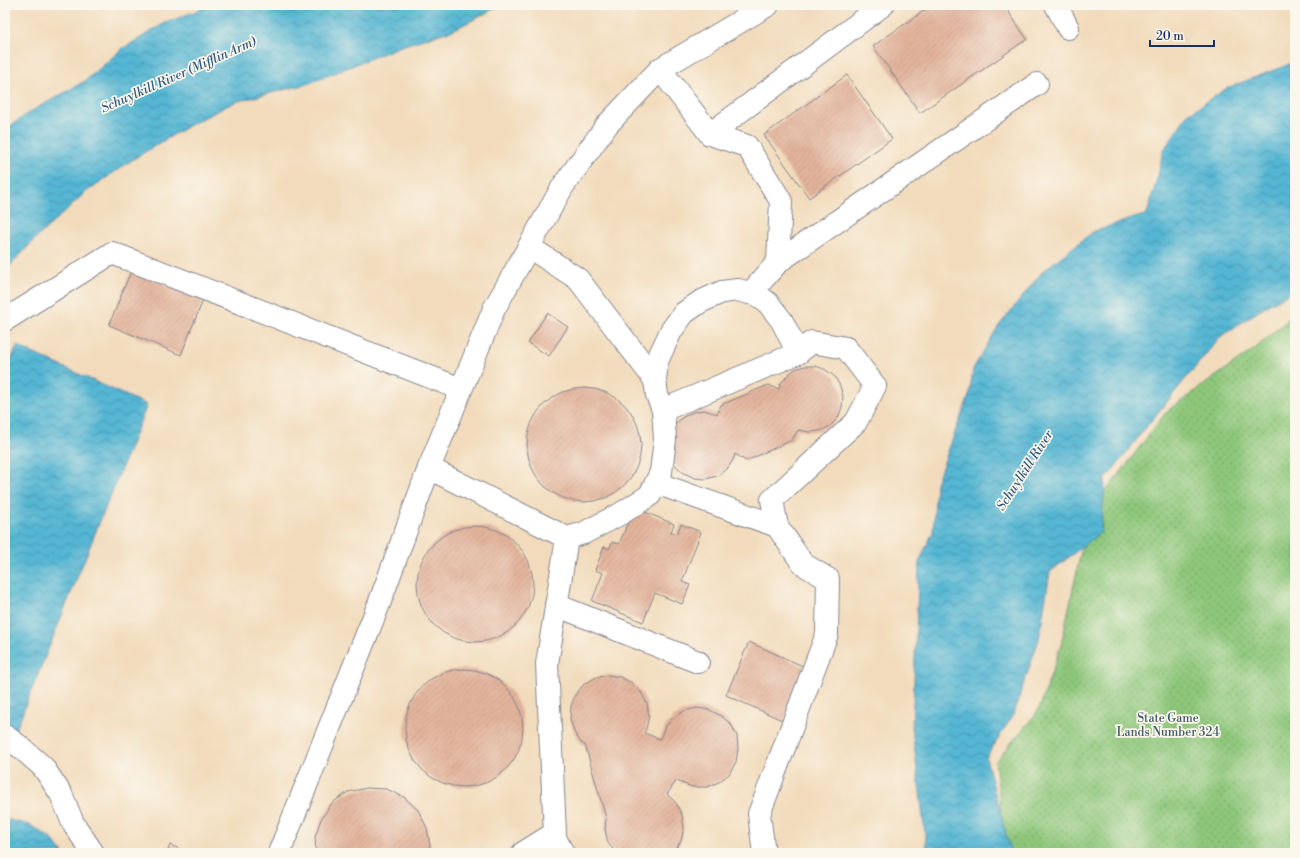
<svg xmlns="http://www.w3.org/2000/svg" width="1300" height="858" viewBox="0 0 1300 858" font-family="'Libre Bodoni',serif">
<defs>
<pattern id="park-dots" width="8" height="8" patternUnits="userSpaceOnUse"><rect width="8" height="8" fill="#8ec77a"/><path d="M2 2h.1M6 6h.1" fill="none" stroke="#73a267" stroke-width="1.8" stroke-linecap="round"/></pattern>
<pattern id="water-waves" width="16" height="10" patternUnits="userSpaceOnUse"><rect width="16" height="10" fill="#55b6d3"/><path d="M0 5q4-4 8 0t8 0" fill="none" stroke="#4694ae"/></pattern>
<pattern id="building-hatch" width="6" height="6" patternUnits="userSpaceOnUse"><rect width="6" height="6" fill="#e3b49b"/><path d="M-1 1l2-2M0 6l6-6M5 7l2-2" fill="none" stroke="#c29b88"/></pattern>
</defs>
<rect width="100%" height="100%" fill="#fbf7ec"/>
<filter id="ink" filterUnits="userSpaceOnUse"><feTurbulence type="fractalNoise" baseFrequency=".025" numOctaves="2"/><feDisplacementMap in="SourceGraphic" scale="8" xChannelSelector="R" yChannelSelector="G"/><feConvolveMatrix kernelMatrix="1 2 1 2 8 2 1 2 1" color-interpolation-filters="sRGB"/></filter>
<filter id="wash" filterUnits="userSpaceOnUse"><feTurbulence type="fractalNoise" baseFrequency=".012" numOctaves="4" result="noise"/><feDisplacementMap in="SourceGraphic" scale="16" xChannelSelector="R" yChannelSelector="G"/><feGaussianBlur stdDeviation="0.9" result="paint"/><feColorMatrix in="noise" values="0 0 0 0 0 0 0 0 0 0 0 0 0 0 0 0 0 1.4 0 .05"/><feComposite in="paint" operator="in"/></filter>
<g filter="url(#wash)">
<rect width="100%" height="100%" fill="#f2dbbc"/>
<polygon fill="url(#park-dots)" stroke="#547b6c" points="1295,313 1295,853 1006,853 995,762 1035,715 1041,704 1061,645 1089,514 1167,411 1257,347"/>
<g fill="url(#water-waves)" stroke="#387298">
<polygon points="211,5 502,5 453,30 401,46 307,84 235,102 193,123 135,158 87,191 35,239 5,271 5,130 28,113 85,81 122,49 165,23"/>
<polygon points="1295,62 1295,290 1268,305 1220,337 1147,426 1105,480 1101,532 1050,572 1039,639 1013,715 986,758 1011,853 926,853 927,850 912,728 919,562 933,532 936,483 970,393 973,369 998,327 1043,271 1094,231 1147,214 1158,176 1163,151 1187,115 1227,88"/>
<polygon points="17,346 147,405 16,729 5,724 5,373"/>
<polygon points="5,819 30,825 52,839 63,853 5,853"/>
</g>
<g id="blocks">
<g fill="url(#building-hatch)">
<polygon points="932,5 1004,5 1027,39 920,113 873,46"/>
<polygon points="847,75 892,139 809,198 764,135"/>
<polygon points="131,271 203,300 181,355 109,325"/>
<polygon points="547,313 568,327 549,356 528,343"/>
<polygon points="805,366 816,366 826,370 835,377 840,386 843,396 842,407 838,418 830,426 820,431 809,432 798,430 792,440 746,461 735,454 733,460 727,469 717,476 706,479 695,478 684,473 676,466 670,456 670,434 675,424 683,417 693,412 704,410 717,414 721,405 768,385 779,389 780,384 787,376 795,369"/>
<circle cx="584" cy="445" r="57"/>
<polygon points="640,510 674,524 671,532 677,534 681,524 701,532 682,582 690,585 682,604 655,593 643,622 592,601 603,573 595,570 604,547 609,549 612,542 619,544 631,515 637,517"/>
<circle cx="475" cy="584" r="58"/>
<polygon points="749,642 807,668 784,721 726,695"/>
<circle cx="464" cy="728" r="59"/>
<polygon points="608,675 620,677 632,683 641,692 647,704 649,716 646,729 644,733 660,739 665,727 673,718 684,711 697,708 710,710 721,716 731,724 737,736 738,749 736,762 729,774 719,782 707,787 693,787 681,783 677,780 667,794 676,803 682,815 684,828 681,841 673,853 616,853 608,843 605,830 606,818 585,745 581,743 574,732 570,719 571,706 575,695 584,684 595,678"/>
<polygon points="367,788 386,789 404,797 418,810 427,828 430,846 429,853 316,853 315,837 321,819 332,803 348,792"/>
<polygon points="170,845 190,853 167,853"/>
</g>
</g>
</g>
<g filter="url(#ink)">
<use href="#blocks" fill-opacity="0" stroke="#86858d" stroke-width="1"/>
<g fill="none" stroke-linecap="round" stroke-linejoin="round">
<defs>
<g id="minor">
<polyline points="1056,5 1068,28"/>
<polyline points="660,69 710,134 747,146 781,201 778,262 751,293"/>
<polyline points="710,134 883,5"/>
<polyline points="529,247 578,279 655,380"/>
<polyline points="778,262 1037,84"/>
<polyline points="5,320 112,253 461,389"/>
<polyline points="663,410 798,353 812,342 846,348 875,386 856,422 772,500 777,526 803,564 828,579 827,634 759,814 764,853"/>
<polyline points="429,468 567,538 547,664 555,833 523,853"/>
<polyline points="656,483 777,526"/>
<polyline points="567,538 584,533 622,513 650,495 661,472 665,439 663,410 657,395 655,380 657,361 671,331 684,313 700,302 722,292 738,290 757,295 768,303 782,321 798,353"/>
<polyline points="556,605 698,662"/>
<polyline points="5,736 19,746 43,767 61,794 73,823 93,853"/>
<polyline points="553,834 563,853"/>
<polyline points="279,853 379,604 429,468 494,309 563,186 607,125 660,69 768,5"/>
</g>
</defs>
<use href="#minor" stroke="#86858d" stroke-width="24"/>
<use href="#minor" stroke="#fff" stroke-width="22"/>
</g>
</g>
<g text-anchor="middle" stroke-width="3.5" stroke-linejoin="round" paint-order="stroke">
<g font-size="12" fill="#3e5d66" stroke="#fbf7ec">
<text x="1168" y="722">State Game<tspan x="1168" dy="14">Lands Number 324</tspan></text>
</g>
<g font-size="13" font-style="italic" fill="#2c5881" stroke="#fbf7ec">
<text transform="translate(178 74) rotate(-24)" y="5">Schuylkill River (Mifflin Arm)</text>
<text transform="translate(1024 470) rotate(-57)" y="5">Schuylkill River</text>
</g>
</g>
<rect width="1300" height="858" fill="none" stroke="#fbf7ec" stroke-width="20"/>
<path d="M1150 40v6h64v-6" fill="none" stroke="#1b2f5e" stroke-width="2"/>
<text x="1156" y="40" font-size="12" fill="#1b2f5e" stroke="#fbf7ec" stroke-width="3" paint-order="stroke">20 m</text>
</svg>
